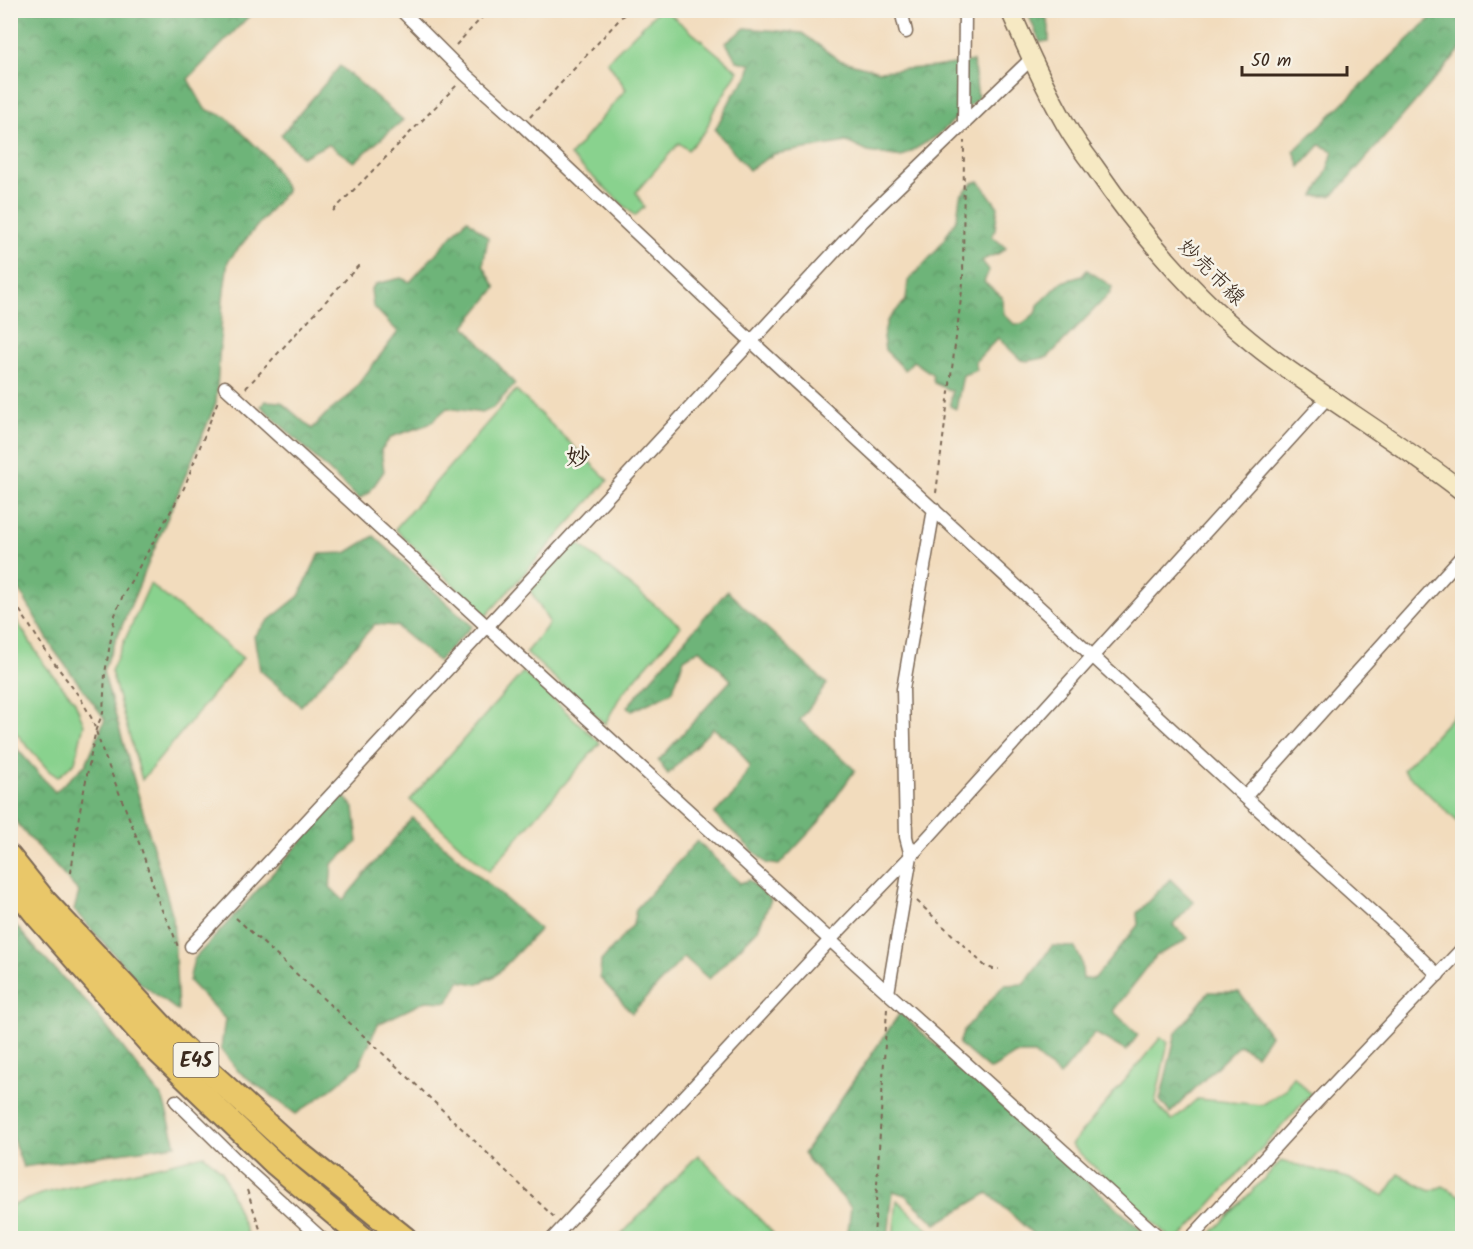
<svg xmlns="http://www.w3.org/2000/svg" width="1473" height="1249" viewBox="0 0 1473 1249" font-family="Kalam,'Klee One',sans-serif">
<defs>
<pattern id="forest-crowns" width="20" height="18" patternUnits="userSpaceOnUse" patternTransform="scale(1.5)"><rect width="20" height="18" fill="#6eb479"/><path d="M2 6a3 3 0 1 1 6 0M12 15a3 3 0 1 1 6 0" fill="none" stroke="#5c9363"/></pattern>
</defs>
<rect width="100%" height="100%" fill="#f7f3e8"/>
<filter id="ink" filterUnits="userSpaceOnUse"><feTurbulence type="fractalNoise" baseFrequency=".0167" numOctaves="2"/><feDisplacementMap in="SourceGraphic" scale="12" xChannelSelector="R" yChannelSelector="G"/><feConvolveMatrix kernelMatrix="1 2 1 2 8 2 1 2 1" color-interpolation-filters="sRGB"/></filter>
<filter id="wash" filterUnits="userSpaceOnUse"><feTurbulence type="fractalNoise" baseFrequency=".008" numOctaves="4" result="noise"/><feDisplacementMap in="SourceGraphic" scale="24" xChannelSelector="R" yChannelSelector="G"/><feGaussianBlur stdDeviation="1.35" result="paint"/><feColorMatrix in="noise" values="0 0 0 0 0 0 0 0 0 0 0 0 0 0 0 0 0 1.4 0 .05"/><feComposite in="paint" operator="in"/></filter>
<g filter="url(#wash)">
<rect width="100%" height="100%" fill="#f2dcbd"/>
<g fill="#89d28e" stroke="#627e56" stroke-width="1.5">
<polygon points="658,11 666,11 738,71 713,112 706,130 688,150 679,143 636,192 644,207 635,216 570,156 626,89 607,61"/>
<polygon points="516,390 608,480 486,616 395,529"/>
<polygon points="576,542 681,626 621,695 605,724 526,652 545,629 549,622 530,590"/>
<polygon points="150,584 243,658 142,780 111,671"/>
<polygon points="10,610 44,664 74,700 84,724 75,762 58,777 49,771 11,727"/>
<polygon points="523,672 600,743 489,871 410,800"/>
<polygon points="1462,706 1462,826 1403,770"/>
<polygon points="1161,1037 1168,1042 1155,1103 1172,1121 1197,1099 1262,1105 1285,1090 1293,1076 1311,1094 1181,1237 1170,1238 1071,1145"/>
<polygon points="204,1155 222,1171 249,1238 11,1238 11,1206 41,1194"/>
<polygon points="698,1155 773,1233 768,1238 618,1238"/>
<polygon points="1281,1161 1348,1178 1384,1196 1399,1174 1430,1191 1443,1186 1462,1197 1462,1238 1207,1238"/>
<polygon points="897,1200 937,1238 893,1238"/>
</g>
<g fill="url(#forest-crowns)" stroke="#546f4c" stroke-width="1.5">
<polygon points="11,10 254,11 188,79 205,109 226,117 269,159 287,190 228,261 223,299 216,403 103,671 173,917 178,1011 139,982 74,910 79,892 19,826 11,813 11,742 55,792 86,764 105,719 54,650 11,575"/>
<polygon points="1027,11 1044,11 1049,26 1049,41 1040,42"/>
<polygon points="1438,11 1462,11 1462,48 1342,186 1331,196 1314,196 1328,169 1333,151 1320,145 1300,167 1294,151"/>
<polygon points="745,28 802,33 839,60 879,71 935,67 973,61 978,98 937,136 902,157 868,152 847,142 774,154 749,170 715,130 732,97 748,76 751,64 737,61 726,43"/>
<polygon points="340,66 403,120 354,162 328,144 302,157 281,135"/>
<path d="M979,181L998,207L995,229L992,236L1006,248C999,256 991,254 982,261L989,270L984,282L1002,297L1004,314L1014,324H1022L1037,312L1038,305L1062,282L1082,276L1087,270L1098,277L1112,287L1110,293L1048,357L1029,361L1021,360L998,338L975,362L977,370L963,375L956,409L950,406L952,391L934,383L932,374L913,361L905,370L885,350L883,337L887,321L906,300L908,281L936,251L946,236L957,218L960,196L973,183Z"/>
<polygon points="467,219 488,238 483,265 496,288 465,326 515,384 493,408 482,413 447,408 429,424 391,437 381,450 384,471 369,493 359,499 261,406 266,401 281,402 312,429 325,415 350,395 398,332 373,306 371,289 376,284 401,278 410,282"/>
<polygon points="374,536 472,626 438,661 396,626 375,624 301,706 260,670 254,636 269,620 299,596 319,554 346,553"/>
<polygon points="727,591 827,684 800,720 855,770 819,822 779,865 766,863 714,814 733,796 750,766 736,746 713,728 668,774 658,761 731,680 700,649 684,659 672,692 632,711 627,707"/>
<polygon points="343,795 354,808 358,842 332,864 330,887 343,900 412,818 540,929 495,976 477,984 459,981 448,1002 426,1001 378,1024 359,1066 330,1090 296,1114 238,1071 221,1049 225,1019 189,981 194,959 245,904"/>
<polygon points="697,841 740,883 749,880 771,900 758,929 709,979 684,957 632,1013 600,978 601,961 633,925 636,909"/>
<polygon points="1170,879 1194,902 1173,925 1188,938 1176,946 1157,955 1113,1011 1138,1035 1126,1051 1095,1033 1060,1076 1034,1054 1015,1054 990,1070 959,1044 964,1030 1004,985 1024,984 1052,946 1074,947 1081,959 1083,979 1095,978 1138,925 1137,913"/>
<polygon points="11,920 41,955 90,1006 163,1099 176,1145 23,1167 11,1134"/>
<polygon points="1209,992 1239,992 1270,1035 1256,1055 1239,1045 1170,1113 1160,1100 1176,1033"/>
<polygon points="900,1013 1150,1238 1033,1238 1035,1236 988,1193 936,1224 905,1195 893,1191 888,1238 847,1238 851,1207 803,1154"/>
</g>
</g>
<g filter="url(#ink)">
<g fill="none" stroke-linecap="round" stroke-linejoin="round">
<defs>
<g id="street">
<polyline points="401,10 466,75 522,125 751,341 1245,797 1394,932 1438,975"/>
<polyline points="901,10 906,32"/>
<polyline points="964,123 965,10"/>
<polyline points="225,387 888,993 1160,1238"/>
<polyline points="1245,797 1462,556"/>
<polyline points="191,946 863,221 1031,59"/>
<polyline points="888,993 911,856 906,837 903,689 934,509"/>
<polyline points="176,1101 240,1164 321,1238"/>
<polyline points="553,1238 830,940 911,856 1328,397"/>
<polyline points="1191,1238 1309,1110 1462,949"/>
</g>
<path id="secondary" d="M1010,10C1027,49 1045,88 1066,125C1074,139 1084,153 1094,166C1143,238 1206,310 1276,361C1338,406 1403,445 1462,491"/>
<g id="highway">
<polyline points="10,857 46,902 180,1045 293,1148 405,1238"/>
<polyline points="10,882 37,916 152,1046 274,1163 363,1238"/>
</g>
</defs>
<use href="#street" stroke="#7b6856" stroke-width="15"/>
<use href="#secondary" stroke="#7b6856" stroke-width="21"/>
<use href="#highway" stroke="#7b6856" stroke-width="26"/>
<g stroke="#7b6856" stroke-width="2" stroke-dasharray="4.5 4.5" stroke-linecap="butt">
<polyline points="456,45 489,10"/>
<polyline points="530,117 628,10"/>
<polyline points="333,211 457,85"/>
<polyline points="246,388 360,264"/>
<polyline points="936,493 963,283 964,141"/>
<polyline points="10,595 47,653 81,699 92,719 103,752 141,848 160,906 173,933 178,947"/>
<polyline points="71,873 78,821 96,729 103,713 105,673 115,615 123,595 184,488 219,398"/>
<polyline points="917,901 985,966 993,969 999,969"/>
<polyline points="236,918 406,1075 555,1218"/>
<polyline points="247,1190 263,1238"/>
<polyline points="874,1238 887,1008"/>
</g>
<use href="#street" stroke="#fff" stroke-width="12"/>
<use href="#secondary" stroke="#f6e9c3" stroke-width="18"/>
<use href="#highway" stroke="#e9c769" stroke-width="22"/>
</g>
</g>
<g text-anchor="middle" stroke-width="5" stroke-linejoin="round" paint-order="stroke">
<rect fill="#f7f3e8" stroke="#73665b" stroke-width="1.5" x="173.5" y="1043" width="45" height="34" rx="4.5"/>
<g font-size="20" font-weight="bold" fill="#3b2a1e">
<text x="196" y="1067">E45</text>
</g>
<g font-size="21" fill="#3b2a1e" stroke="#f7f3e8">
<text transform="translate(1212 272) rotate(45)" y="7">妙売市線</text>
</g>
<g font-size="24" font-weight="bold" fill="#3b2a1e" stroke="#f7f3e8">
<text x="578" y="465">妙</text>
</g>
</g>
<rect width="1473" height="1249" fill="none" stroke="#f7f3e8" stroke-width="36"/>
<path d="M1242 66v9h105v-9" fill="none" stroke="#3b2a1e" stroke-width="3"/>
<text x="1251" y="66" font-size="18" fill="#3b2a1e" stroke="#f7f3e8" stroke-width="4.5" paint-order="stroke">50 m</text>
</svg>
